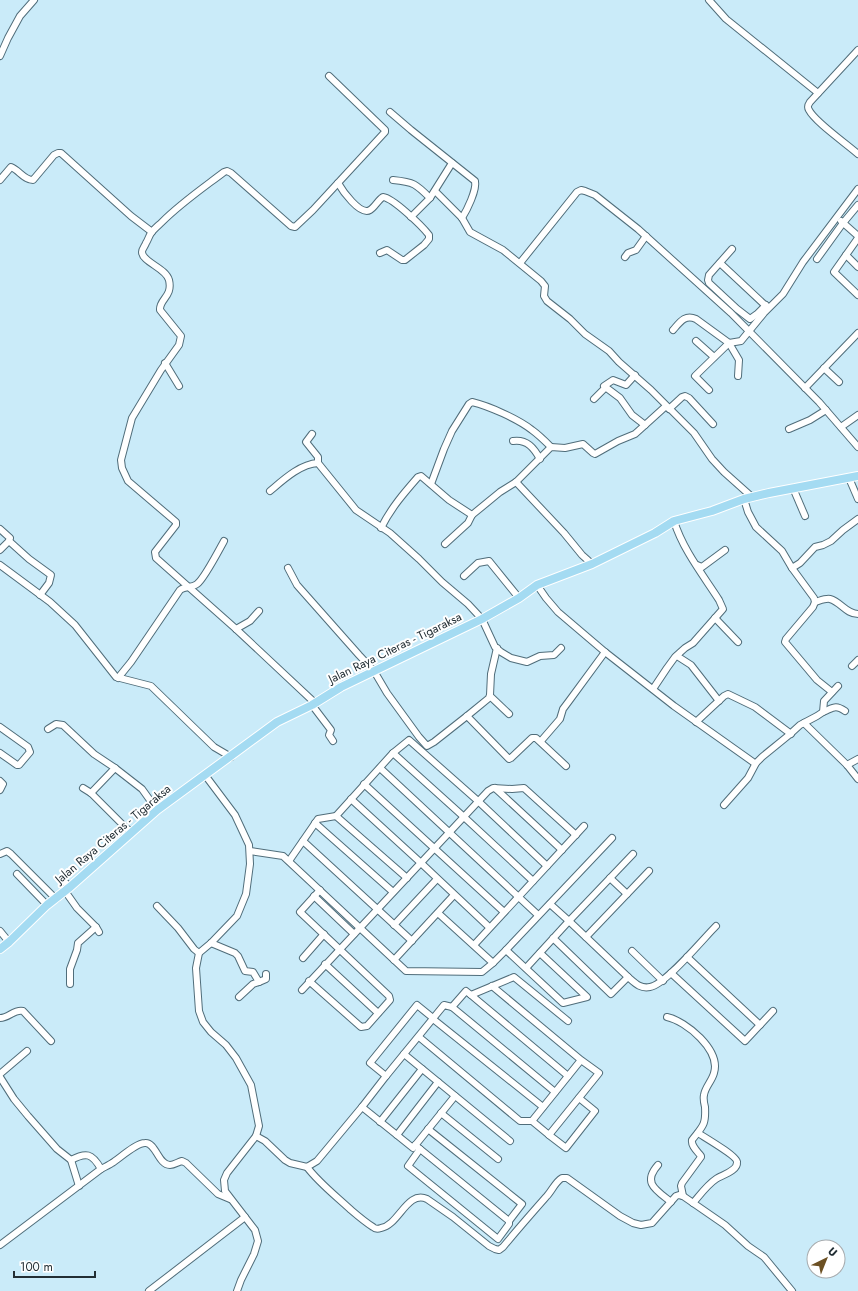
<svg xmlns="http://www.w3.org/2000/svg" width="858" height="1291" viewBox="0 0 858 1291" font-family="Jost,sans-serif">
<rect width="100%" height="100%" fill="#caebf9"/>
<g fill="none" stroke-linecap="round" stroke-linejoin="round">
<defs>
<g id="minor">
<polyline points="709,0 726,19 818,93"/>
<path d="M858,50L810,102C808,105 807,107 809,110C815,122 847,144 858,154"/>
<polyline points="0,56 8,38 20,16 34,0"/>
<path d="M390,112L411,130L475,181C477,190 467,210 462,218"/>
<path d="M0,180L11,167C19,170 24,180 33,180L54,155L58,153H61L131,216L152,232"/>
<path d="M393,180C414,182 416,184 430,198"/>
<path d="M338,183C342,190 360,216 370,210C375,207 378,200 383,197C393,198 422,226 429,235V239L424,245L405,260H402L387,250L380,253"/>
<polyline points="435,191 462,218 470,232 503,250 541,281 545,286 544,296 547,301 570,319 585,334 609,351 619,362 651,390 694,433 712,459 724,472 752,497"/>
<polyline points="411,217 430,198 452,163"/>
<polyline points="841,221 858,236"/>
<polyline points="858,238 834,272 858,295"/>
<polyline points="732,249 709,275 708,280 709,283 737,309 750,319 757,314 766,305"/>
<polyline points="846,255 858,267"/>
<polyline points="625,257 628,253 636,250 646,236"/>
<polyline points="817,259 843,223 858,205"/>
<polyline points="520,263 577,192 581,190 585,191 595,195 638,229 731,313 819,402 858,447"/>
<polyline points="720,263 767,307"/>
<path d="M673,330C680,322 685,314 696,319L729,343L739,360L738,376"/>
<polyline points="696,341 714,357"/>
<polyline points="165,363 179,386"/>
<polyline points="824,368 839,382"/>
<polyline points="635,375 626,385 613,380 604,386 620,398 632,415 645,425 666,406"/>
<polyline points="805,388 858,333"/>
<polyline points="709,390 695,376 729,343 741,341 764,313 783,294 803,262 858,189"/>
<polyline points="594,399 606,387"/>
<polyline points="669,409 682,397 685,396 689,398 713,424"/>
<polyline points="841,427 858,415"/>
<polyline points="789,429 810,420 826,410"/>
<polyline points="312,434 306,442 318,457 318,463"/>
<path d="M513,441C527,439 534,448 540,459"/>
<polyline points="849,478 858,499"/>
<polyline points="516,482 564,533 582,555 592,564"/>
<path d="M431,484L444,449L452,431L469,404L472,402C489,406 518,419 532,430C539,435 545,441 551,447"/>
<polyline points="793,488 805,516"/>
<path d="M270,491C283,480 300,464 318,463L356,510L390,533L419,559L442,582L468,604L482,619L495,647L501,652L511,658L527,662L540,656L554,655L561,648"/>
<polyline points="744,499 748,512 756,527 782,551 792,568 814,598 815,602 813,607 786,639 785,642 817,680 832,692"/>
<path d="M381,528C391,508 404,493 418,477L421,476L449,500L472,515"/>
<polyline points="0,529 10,538 9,541 0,550"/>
<polyline points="9,541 29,559 51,575 49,583 40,595"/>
<polyline points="445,544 468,523 472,515 500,492 516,482 551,447 565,448 583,444 593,453 595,454 618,441 635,434 645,425"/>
<polyline points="0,565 50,602 75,625 116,677 151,686 214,747 231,757"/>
<polyline points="697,565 702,567 725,550"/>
<polyline points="288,568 297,585 359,655 374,671 387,693 419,737 427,746 434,742 467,716 489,698 490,695 491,674 497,648"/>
<polyline points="792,568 800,563 815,547 823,545 831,541 843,530 858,519"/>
<polyline points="464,576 478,563 489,561 519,598"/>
<polyline points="537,585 546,598 558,612 605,652 674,706 753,762 756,763"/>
<path d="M815,602C819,601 826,598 830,599C841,602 846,614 858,614"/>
<polyline points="715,618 738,642"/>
<polyline points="236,629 250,621 259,611"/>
<polyline points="677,656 691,665 719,701"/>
<polyline points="852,666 858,660"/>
<path d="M118,678L131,662L180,590C185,586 192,588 197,584C204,579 219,550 224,541"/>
<path d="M653,689L667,668L675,657L685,648L693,643L723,609L719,600C703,575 683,550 674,521"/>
<polyline points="490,696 509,714"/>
<path d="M315,703L236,629L156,558L155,552L176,525V522L128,481L122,468L121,460L132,418L161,370L179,345L181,336L160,310C159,299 173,297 169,280C166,268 142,262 142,252C142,249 145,246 146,243C148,240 149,236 151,233C154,229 159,225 162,222C181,203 203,188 224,172L227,171L231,173L291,226L295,227L313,210L385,132V130L329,76"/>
<polyline points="312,705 331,730 329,735 333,741"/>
<path d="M823,712C833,708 835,704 845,711"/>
<polyline points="467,716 509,759 511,758 532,738 536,738 566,766"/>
<polyline points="696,722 724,696 728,694 755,707 791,734"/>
<polyline points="804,723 847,765 858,779"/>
<polyline points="0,727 28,747 30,752 19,765 17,765 0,753"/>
<polyline points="48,729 56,724 63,725 94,754 115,768 142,789 157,810"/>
<polyline points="541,741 560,719 563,709 569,701 605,652"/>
<polyline points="393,753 464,817 533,881"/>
<polyline points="847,765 858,759"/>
<polyline points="380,768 538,915"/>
<polyline points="205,775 235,815 249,845 250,864 246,894 237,916 211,943 199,953 196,968 199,1011 203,1022 211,1032 226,1045 236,1058 251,1085 259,1126 256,1136 227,1173 224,1180 225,1191 255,1230 258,1241 254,1254 241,1280 237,1291"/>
<polyline points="0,781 3,784 0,790"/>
<polyline points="364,784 504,912"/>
<polyline points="83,788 91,793 126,828 132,832"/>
<polyline points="495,788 562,850"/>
<polyline points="91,793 115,768"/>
<polyline points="351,799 421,863 489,927"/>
<polyline points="724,805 748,778 756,763 762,757 789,735 800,725 817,716 823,712 824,701 838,686"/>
<polyline points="336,816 393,753 409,740 478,801 547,866"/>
<polyline points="315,823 393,892"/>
<polyline points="303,841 412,941"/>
<polyline points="250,851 283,856 406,971 482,972 493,963 438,913"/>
<polyline points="0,854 7,851 11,854 56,899"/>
<polyline points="289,861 318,819 336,816 407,878"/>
<polyline points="17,874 47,905"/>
<polyline points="610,878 627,894"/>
<polyline points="62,879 70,887"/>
<polyline points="65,891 77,908 96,927 99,932"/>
<polyline points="314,896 354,934"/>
<polyline points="550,904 569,921 633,854"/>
<polyline points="157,906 178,928 194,949 199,953"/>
<polyline points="394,925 437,879"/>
<polyline points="0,931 9,942"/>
<polyline points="586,937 649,871"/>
<polyline points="211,943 235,953 238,956 245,971 253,972 259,982 253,984 239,997"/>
<polyline points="474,945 584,826"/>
<polyline points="506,950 612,838"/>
<polyline points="632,951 663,981"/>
<polyline points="687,957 760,1025"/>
<polyline points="303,958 324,934"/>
<polyline points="394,960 454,895"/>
<polyline points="493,963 506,950 563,1003 587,997 540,953"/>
<polyline points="325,964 378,1013"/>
<polyline points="526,968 569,921 628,977 611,994 553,938"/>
<polyline points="671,973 745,1041 773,1011"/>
<path d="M628,977C635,983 640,989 650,987C665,985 703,939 716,926"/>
<polyline points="309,981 361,1027 367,1026 390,1000 389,996 300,912 320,890"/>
<polyline points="259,982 266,979 266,974"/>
<polyline points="70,984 70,969 77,950 78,943 96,927"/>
<polyline points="492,986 581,1060 599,1073 549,1135 532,1121 581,1060"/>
<polyline points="302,990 488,791 493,788 512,789 524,788 576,835"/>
<polyline points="471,995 568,1076"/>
<polyline points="452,1007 466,991 471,995 514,977 568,1021"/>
<path d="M667,1017C686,1021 721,1050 714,1073C712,1081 705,1087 704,1095C703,1099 704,1103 705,1107C706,1125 703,1126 692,1140C691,1146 697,1151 701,1156V1157L682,1183L681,1186L683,1196"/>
<path d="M0,1018C9,1018 14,1009 23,1011L51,1041"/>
<polyline points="433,1019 543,1107"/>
<polyline points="419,1037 520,1121 532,1121"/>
<polyline points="404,1054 510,1141"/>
<polyline points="0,1074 27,1051"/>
<polyline points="386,1076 370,1063 417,1005 433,1018"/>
<polyline points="0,1077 14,1099 28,1116 57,1149 71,1160 79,1186"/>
<polyline points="362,1107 413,1148 455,1096"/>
<polyline points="441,1113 498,1159"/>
<polyline points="380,1122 422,1069"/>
<polyline points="397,1135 438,1082"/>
<polyline points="549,1135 566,1148 595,1111 579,1098"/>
<polyline points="256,1136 265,1141 285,1160 290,1163 307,1167 317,1161 362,1107 386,1076 444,1005 452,1007 555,1092"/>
<polyline points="415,1145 420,1149 408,1166 498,1239 509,1224 509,1221 522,1204 428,1129"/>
<polyline points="420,1149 509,1221"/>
<path d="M658,1165C642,1183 656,1190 671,1202"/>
<path d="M307,1167C319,1183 336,1196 351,1210C358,1216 365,1222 373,1227C375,1229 378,1229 381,1228C399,1225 407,1190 427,1199L453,1217L489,1246L495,1249L499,1250L503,1247C517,1230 531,1214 546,1197C552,1191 555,1182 562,1178H567L620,1216L633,1223L641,1225L652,1223L676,1196L679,1195L683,1196L725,1225L748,1246L764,1257L792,1291"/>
<path d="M101,1169C105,1167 109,1165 112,1163C120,1158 136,1143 145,1143C156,1142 158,1165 170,1165C174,1165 178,1162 182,1161L186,1163L218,1194L230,1199"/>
<path d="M693,1203C700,1195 707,1185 716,1179C722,1175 738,1171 737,1162C737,1156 704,1137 698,1133"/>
<path d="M0,1245L101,1169C92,1153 86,1152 71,1160"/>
<polyline points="149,1291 245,1217"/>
</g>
<polyline id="major" points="0,949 9,942 47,905 70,887 157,810 277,722 312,705 341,687 482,619 519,598 537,585 592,564 655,533 674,521 712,511 744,499 769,493 858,476"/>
</defs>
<use href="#minor" stroke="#506d7a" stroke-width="8"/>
<use href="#major" stroke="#fff" stroke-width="10"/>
<use href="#minor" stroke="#fff" stroke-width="6"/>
<use href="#major" stroke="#a4dbf2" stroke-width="8"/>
</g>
<g text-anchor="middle" stroke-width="4" stroke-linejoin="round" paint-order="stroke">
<g font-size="12" fill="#222e34" stroke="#fff">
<text transform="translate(395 648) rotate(-26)" y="4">Jalan Raya Citeras - Tigaraksa</text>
<text transform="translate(113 834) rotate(-40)" y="4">Jalan Raya Citeras - Tigaraksa</text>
</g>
</g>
<g transform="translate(826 1259) rotate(43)"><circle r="19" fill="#ffffff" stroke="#a7abae"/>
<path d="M0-3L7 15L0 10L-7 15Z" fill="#6c5023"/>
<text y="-6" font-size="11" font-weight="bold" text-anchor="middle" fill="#222e34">U</text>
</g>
<path d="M14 1271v6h81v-6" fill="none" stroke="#222e34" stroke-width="2"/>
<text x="20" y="1271" font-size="12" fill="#222e34" stroke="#ffffff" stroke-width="3" paint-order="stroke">100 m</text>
</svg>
